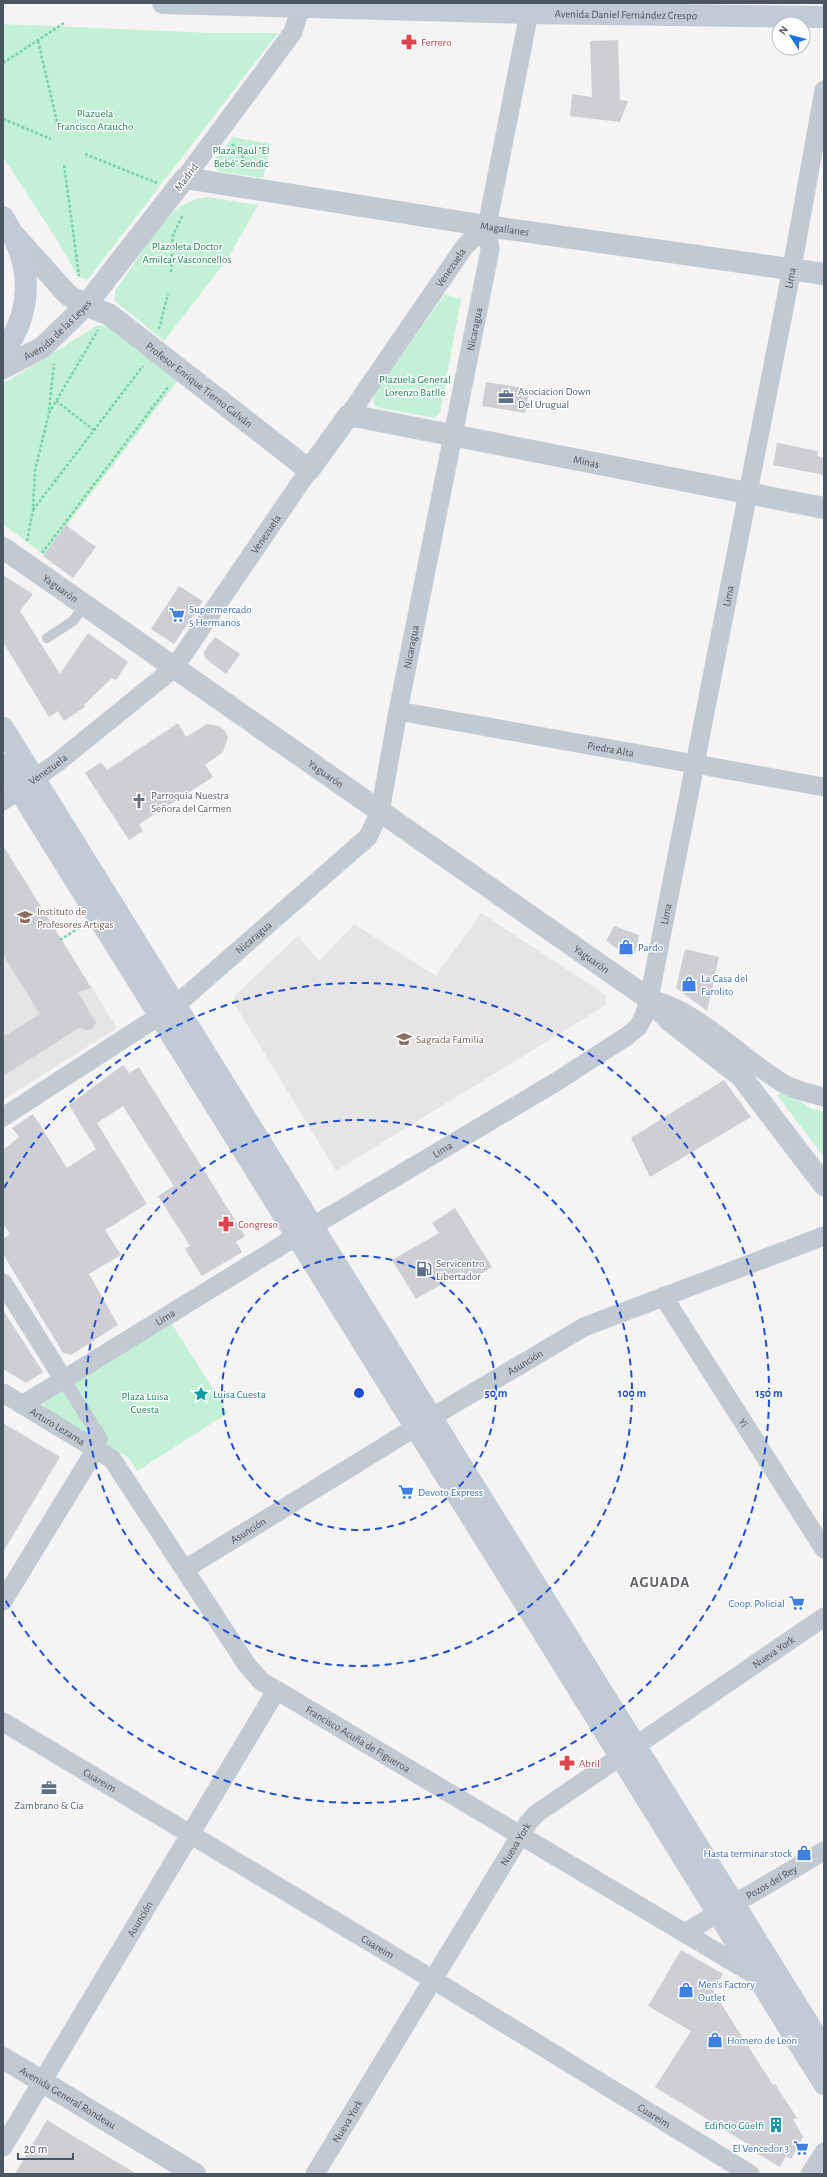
<svg xmlns="http://www.w3.org/2000/svg" width="827" height="2177" viewBox="0 0 827 2177" font-family="'Alegreya Sans',sans-serif">
<rect width="100%" height="100%" fill="#f5f3f3"/>
<g fill="#e6e4e5">
<polygon points="3,845 117,1028 3,1100"/>
<polygon points="481,913 606,995 606,1005 336,1171 234,1003 235,995 298,936 319,961 354,924 436,976"/>
</g>
<g fill="#c3f1d5">
<polygon points="3,24 212,33 278,33 88,279 78,277 59,243 3,157"/>
<polygon points="233,137 271,144 263,178 217,171 213,161"/>
<path d="M207,197L258,205L228,258L164,341L115,301V291C131,270 160,220 181,206C189,201 198,199 207,197Z"/>
<polygon points="445,294 461,299 440,413 434,418 376,407 373,401 374,394"/>
<polygon points="98,325 110,327 179,379 44,555 3,524 3,384"/>
<polygon points="783,1092 813,1109 824,1112 824,1157 777,1095"/>
<polygon points="172,1324 228,1413 137,1471 129,1458 45,1408 43,1405 45,1401"/>
</g>
<g fill="#cdcfd5">
<polygon points="618,40 620,100 628,101 620,122 570,116 572,94 592,97 590,41"/>
<polygon points="486,382 530,389 525,413 482,406"/>
<polygon points="777,443 818,451 817,456 824,458 824,475 773,465"/>
<polygon points="66,525 96,547 73,578 43,556"/>
<polygon points="3,575 33,594 20,611 60,674 88,633 128,662 116,680 112,678 84,705 85,707 64,721 58,711 49,717 3,642"/>
<polygon points="179,586 203,601 174,644 151,629"/>
<polygon points="215,637 240,654 226,674 205,658 204,651"/>
<polygon points="178,723 186,737 207,724 219,726 225,731 228,737 223,752 205,765 213,777 139,824 143,831 129,840 85,773 101,762 107,770"/>
<polygon points="3,846 91,988 78,992 96,1023 92,1029 86,1030 79,1028 3,1076 3,1037 40,1014 3,955"/>
<polygon points="614,926 639,935 635,954 629,957 606,941"/>
<polygon points="685,949 719,957 707,1011 676,988"/>
<polygon points="123,1065 129,1073 139,1067 245,1236 236,1242 242,1252 202,1276 185,1249 190,1246 158,1196 174,1186 123,1106 97,1123 147,1204 105,1230 121,1255 89,1274 118,1325 71,1355 63,1353 3,1254 3,1239 10,1234 3,1224 3,1150 19,1137 12,1128 33,1114 67,1168 96,1149 69,1105"/>
<polygon points="724,1080 751,1117 650,1177 631,1138"/>
<polygon points="455,1208 492,1267 469,1282 463,1272 416,1299 392,1260 439,1233 432,1223"/>
<polygon points="3,1310 43,1372 26,1383 3,1369"/>
<polygon points="3,1423 60,1457 3,1552"/>
<polygon points="681,1950 723,1974 713,1991 773,2085 775,2084 797,2118 793,2119 803,2137 791,2159 786,2156 780,2167 748,2148 749,2145 655,2087 691,2031 648,2006"/>
<polygon points="47,2120 73,2136 137,2174 15,2174"/>
</g>
<g fill="none" stroke-linecap="round" stroke-linejoin="round">
<g stroke="#7ad0a6" stroke-width="2.5" stroke-dasharray="3 2" stroke-linecap="butt">
<polyline points="38,41 59,130"/>
<polyline points="3,63 64,23"/>
<polyline points="3,119 51,139"/>
<polyline points="232,144 252,168"/>
<polyline points="85,154 157,183"/>
<polyline points="64,165 79,276"/>
<polyline points="171,272 173,235 183,215"/>
<polyline points="159,329 168,294"/>
<polyline points="56,401 94,430"/>
<polyline points="49,410 54,364"/>
<polyline points="33,510 143,366"/>
<polyline points="27,541 33,510 35,470 49,413 98,330"/>
<polyline points="42,553 169,386"/>
<polyline points="60,940 82,926"/>
</g>
<polyline stroke="#c1cad2" stroke-width="10" points="47,638 73,621 84,606"/>
<polyline stroke="#c1cad2" stroke-width="14" points="64,1380 101,1439 96,1449"/>
<g stroke="#c1cad2" stroke-width="19">
<polyline points="185,178 293,32 302,3"/>
<path id="s1" d="M349,415L465,246L487,226"/>
<path id="s2" d="M398,711L824,787"/>
<path id="s3" d="M3,801L58,762L174,668L309,470"/>
<path d="M649,999C698,1009 742,1060 786,1085C798,1091 811,1094 824,1097"/>
<path id="s4" d="M3,1117L176,1005L368,837L380,812L398,711L490,250L487,226L531,3"/>
<polyline points="3,1283 64,1380"/>
<path id="s5" d="M663,1296L824,1549"/>
<path id="s6" d="M3,1393L112,1459L247,1665L261,1681L757,1976"/>
<path id="s7" d="M22,1405L313,1226L556,1082L627,1036L638,1027L644,1016L649,999L792,268L824,90"/>
<path id="s8" d="M185,1569L432,1417L584,1327L824,1236"/>
<polyline points="3,1601 96,1449"/>
<path id="s9" d="M3,1722L432,1979L750,2174"/>
<path id="s10" d="M686,1932L824,1851"/>
<path id="s11" d="M3,2147L276,1691"/>
<path id="s12" d="M315,2174L528,1823L536,1814L824,1617"/>
<polyline points="810,2174 824,2152"/>
</g>
<g stroke="#c1cad2" stroke-width="22">
<path id="s13" d="M15,236L68,295L86,305L110,315L309,470L349,415L824,508"/>
<path id="s14" d="M3,368L43,347L86,305L185,178L487,226L824,274"/>
<path id="s15" d="M3,548L649,999L670,1021L741,1076L824,1185"/>
<path id="s16" d="M3,2058L195,2174"/>
</g>
<g stroke="#c1cbd6" stroke-width="22">
<path id="s17" d="M163,3L529,13L824,17"/>
<path d="M3,217C32,263 35,308 3,353"/>
<polyline points="3,728 824,2049"/>
<polyline points="3,764 824,2084"/>
</g>
</g>
<g fill="none" stroke="#1d4ed8" stroke-width="2" stroke-dasharray="7 5">
<circle cx="359" cy="1393" r="137"/>
<circle cx="359" cy="1393" r="273"/>
<path d="M4 1188A410 410 0 1 1 4 1598"/>
</g>
<defs>
<symbol id="pharmacy-bare" viewBox="-9 -9 18 18"><path d="M-2-6h4v4h4v4h-4v4h-4v-4h-4v-4h4Z" fill="#e0444e" stroke="#fff" stroke-width="2.5" paint-order="stroke"/></symbol>
<symbol id="office-bare" viewBox="-9 -9 18 18"><path d="M-6-3h4V-5.5h4V-3h4V5H-6ZM-1-4.5V-3h2v-1.5ZM-6 0V1H6V0Z" fill="#5c6f8a" stroke="#fff" stroke-width="2.5" paint-order="stroke"/></symbol>
<symbol id="supermarket-bare" viewBox="-9 -9 18 18"><path d="M-6-5.5h2.5l.6 2H6L4.5 2H-2.5L-4.4-4H-6ZM-1.5 3.2a1.3 1.3 0 1 0 .1 0ZM3 3.2a1.3 1.3 0 1 0 .1 0Z" fill="#3f7fe0" stroke="#fff" stroke-width="2.5" paint-order="stroke"/></symbol>
<symbol id="church-bare" viewBox="-9 -9 18 18"><path d="M-1.2-6h2.4v3.5h3.3v2.4h-3.3V6h-2.4V-.1h-3.3v-2.4h3.3Z" fill="#6b7280" stroke="#fff" stroke-width="2.5" paint-order="stroke"/></symbol>
<symbol id="university-bare" viewBox="-9 -9 18 18"><path d="M0-5L7-2L0 1L-7-2ZM-4 1L0 2.5L4 1V4Q0 6-4 4Z" fill="#8d6e63" stroke="#fff" stroke-width="2.5" paint-order="stroke"/></symbol>
<symbol id="shop-bare" viewBox="-9 -9 18 18"><path d="M-5-2.5h2.3a2.7 3.5 0 0 1 5.4 0H5L5.5 6h-11ZM-1.5-2.5h3a1.5 2.3 0 0 0-3 0Z" fill="#3f7fe0" stroke="#fff" stroke-width="2.5" paint-order="stroke"/></symbol>
<symbol id="school-bare" viewBox="-9 -9 18 18"><path d="M0-5L7-2L0 1L-7-2ZM-4 1L0 2.5L4 1V4Q0 6-4 4Z" fill="#8d6e63" stroke="#fff" stroke-width="2.5" paint-order="stroke"/></symbol>
<symbol id="fuel-bare" viewBox="-9 -9 18 18"><path d="M-5.5-6h7V0h2V4h1.3V-2.5L3-4.5l.8-.8L6-3V5H2.5V1h-1V6h-7ZM-4.2-4.7v3.2H.2V-4.7Z" fill="#5c6f8a" stroke="#fff" stroke-width="2.5" paint-order="stroke"/></symbol>
<symbol id="sight-bare" viewBox="-9 -9 18 18"><path d="M0-6L1.8-2.2L6-1.7L2.9 1.2L3.7 5.4L0 3.3L-3.7 5.4L-2.9 1.2L-6-1.7L-1.8-2.2Z" fill="#0f9aa8" stroke="#fff" stroke-width="2.5" paint-order="stroke"/></symbol>
<symbol id="building-bare" viewBox="-9 -9 18 18"><path d="M-4-6H4V6H1V3H-1V6H-4ZM-2.5-4.3h1.7v1.8h-1.7ZM.8-4.3h1.7v1.8H.8ZM-2.5-1h1.7V.8h-1.7ZM.8-1h1.7V.8H.8Z" fill="#0f9aa8" stroke="#fff" stroke-width="2.5" paint-order="stroke"/></symbol>
</defs>
<g fill-rule="evenodd">
<use href="#pharmacy-bare" x="398" y="31" width="22" height="22"/>
<use href="#office-bare" x="495" y="386" width="22" height="22"/>
<use href="#supermarket-bare" x="166" y="604" width="22" height="22"/>
<use href="#church-bare" x="128" y="790" width="22" height="22"/>
<use href="#university-bare" x="14" y="906" width="22" height="22"/>
<use href="#shop-bare" x="615" y="936" width="22" height="22"/>
<use href="#shop-bare" x="678" y="973" width="22" height="22"/>
<use href="#school-bare" x="393" y="1028" width="22" height="22"/>
<use href="#pharmacy-bare" x="215" y="1213" width="22" height="22"/>
<use href="#fuel-bare" x="413" y="1258" width="22" height="22"/>
<use href="#sight-bare" x="190" y="1383" width="22" height="22"/>
<use href="#supermarket-bare" x="395" y="1481" width="22" height="22"/>
<use href="#supermarket-bare" x="786" y="1592" width="22" height="22"/>
<use href="#pharmacy-bare" x="556" y="1752" width="22" height="22"/>
<use href="#office-bare" x="38" y="1777" width="22" height="22"/>
<use href="#shop-bare" x="793" y="1842" width="22" height="22"/>
<use href="#shop-bare" x="675" y="1979" width="22" height="22"/>
<use href="#shop-bare" x="704" y="2029" width="22" height="22"/>
<use href="#building-bare" x="765" y="2114" width="22" height="22"/>
<use href="#supermarket-bare" x="790" y="2137" width="22" height="22"/>
</g>
<g text-anchor="middle" stroke-width="3" stroke-linejoin="round" paint-order="stroke">
<g font-size="11" fill="#4a5661" stroke="#fff">
<text dy="4" stroke="none"><textPath href="#s17" startOffset="463">Avenida Daniel Fernández Crespo</textPath></text>
<text transform="translate(186 177) rotate(-53)" y="4">Madrid</text>
<text dy="4" stroke="none"><textPath href="#s14" startOffset="590">Magallanes</textPath></text>
<text dy="4" stroke="none"><textPath href="#s1" startOffset="179">Venezuela</textPath></text>
<text dy="4" stroke="none"><textPath href="#s7" startOffset="1488">Lima</textPath></text>
<text dy="4" stroke="none"><textPath href="#s4" startOffset="981">Nicaragua</textPath></text>
<text dy="4" stroke="none"><textPath href="#s14" startOffset="67">Avenida de las Leyes</textPath></text>
<text dy="4" stroke="none"><textPath href="#s13" startOffset="239">Profesor Enrique Tierno Galván</textPath></text>
<text dy="4" stroke="none"><textPath href="#s13" startOffset="688">Minas</textPath></text>
<text dy="4" stroke="none"><textPath href="#s3" startOffset="379">Venezuela</textPath></text>
<text dy="4" stroke="none"><textPath href="#s15" startOffset="70">Yaguarón</textPath></text>
<text dy="4" stroke="none"><textPath href="#s7" startOffset="1164">Lima</textPath></text>
<text dy="4" stroke="none"><textPath href="#s4" startOffset="657">Nicaragua</textPath></text>
<text dy="4" stroke="none"><textPath href="#s2" startOffset="216">Piedra Alta</textPath></text>
<text dy="4" stroke="none"><textPath href="#s3" startOffset="55">Venezuela</textPath></text>
<text dy="4" stroke="none"><textPath href="#s15" startOffset="394">Yaguarón</textPath></text>
<text dy="4" stroke="none"><textPath href="#s7" startOffset="840">Lima</textPath></text>
<text dy="4" stroke="none"><textPath href="#s4" startOffset="309">Nicaragua</textPath></text>
<text dy="4" stroke="none"><textPath href="#s15" startOffset="718">Yaguarón</textPath></text>
<text dy="4" stroke="none"><textPath href="#s7" startOffset="492">Lima</textPath></text>
<text dy="4" stroke="none"><textPath href="#s7" startOffset="168">Lima</textPath></text>
<text dy="4" stroke="none"><textPath href="#s8" startOffset="398">Asunción</textPath></text>
<text dy="4" stroke="none"><textPath href="#s5" startOffset="150">Yi</textPath></text>
<text dy="4" stroke="none"><textPath href="#s6" startOffset="64">Arturo Lezama</textPath></text>
<text dy="4" stroke="none"><textPath href="#s8" startOffset="74">Asunción</textPath></text>
<text dy="4" stroke="none"><textPath href="#s12" startOffset="710">Nueva York</textPath></text>
<text dy="4" stroke="none"><textPath href="#s6" startOffset="508">Francisco Acuña de Figueroa</textPath></text>
<text dy="4" stroke="none"><textPath href="#s9" startOffset="113">Cuareim</textPath></text>
<text dy="4" stroke="none"><textPath href="#s12" startOffset="386">Nueva York</textPath></text>
<text dy="4" stroke="none"><textPath href="#s10" startOffset="99">Pozos del Rey</textPath></text>
<text dy="4" stroke="none"><textPath href="#s11" startOffset="266">Asunción</textPath></text>
<text dy="4" stroke="none"><textPath href="#s9" startOffset="437">Cuareim</textPath></text>
<text dy="4" stroke="none"><textPath href="#s16" startOffset="76">Avenida General Rondeau</textPath></text>
<text dy="4" stroke="none"><textPath href="#s9" startOffset="761">Cuareim</textPath></text>
<text dy="4" stroke="none"><textPath href="#s12" startOffset="62">Nueva York</textPath></text>
</g>
<g font-size="11" fill="#be3a42" stroke="#fff" text-anchor="start">
<text x="421" y="46">Ferrero</text>
<text x="238" y="1228">Congreso</text>
<text x="579" y="1767">Abril</text>
</g>
<g font-size="11" fill="#17864f" stroke="#fff">
<text x="95" y="117">Plazuela<tspan x="95" dy="13">Francisco Araucho</tspan></text>
<text x="241" y="154">Plaza Raúl "El<tspan x="241" dy="13">Bebé" Sendic</tspan></text>
<text x="187" y="250">Plazoleta Doctor<tspan x="187" dy="13">Amilcar Vasconcellos</tspan></text>
<text x="415" y="383">Plazuela General<tspan x="415" dy="13">Lorenzo Batlle</tspan></text>
<text x="145" y="1400">Plaza Luisa<tspan x="145" dy="13">Cuesta</tspan></text>
</g>
<g font-size="11" fill="#4e5e75" stroke="#fff" text-anchor="start">
<text x="518" y="395">Asociacion Down<tspan x="518" dy="13">Del Urugual</tspan></text>
<text x="436" y="1267">Servicentro<tspan x="436" dy="13">Libertador</tspan></text>
<text x="49" y="1809" text-anchor="middle">Zambrano &amp; Cia</text>
</g>
<g font-size="11" fill="#366cbe" stroke="#fff" text-anchor="start">
<text x="189" y="613">Supermercado<tspan x="189" dy="13">5 Hermanos</tspan></text>
<text x="638" y="951">Pardo</text>
<text x="701" y="982">La Casa del<tspan x="701" dy="13">Farolito</tspan></text>
<text x="418" y="1496">Devoto Express</text>
<text x="785" y="1607" text-anchor="end">Coop. Policial</text>
<text x="792" y="1857" text-anchor="end">Hasta terminar stock</text>
<text x="698" y="1988">Men's Factory<tspan x="698" dy="13">Outlet</tspan></text>
<text x="727" y="2044">Homero de León</text>
<text x="789" y="2152" text-anchor="end">El Vencedor 3</text>
</g>
<g font-size="11" fill="#5b616d" stroke="#fff" text-anchor="start">
<text x="151" y="799">Parroquia Nuestra<tspan x="151" dy="13">Señora del Carmen</tspan></text>
</g>
<g font-size="11" fill="#785e54" stroke="#fff" text-anchor="start">
<text x="37" y="915">Instituto de<tspan x="37" dy="13">Profesores Artigas</tspan></text>
<text x="416" y="1043">Sagrada Familia</text>
</g>
<g font-size="11" fill="#0d838f" stroke="#fff" text-anchor="start">
<text x="213" y="1398">Luisa Cuesta</text>
<text x="764" y="2129" text-anchor="end">Edificio Gûelfi</text>
</g>
<g font-size="15" font-weight="bold" letter-spacing="1" fill="#5f6368" stroke="#fff">
<text x="660" y="1587">AGUADA</text>
</g>
</g>
<circle cx="359" cy="1393" r="6" fill="#1d4ed8" stroke="#fff" stroke-width="2"/>
<g font-size="12" text-anchor="middle" font-weight="bold" fill="#1d4ed8" stroke="#fff" stroke-width="3" stroke-linejoin="round" paint-order="stroke">
<text x="496" y="1397">50 m</text>
<text x="632" y="1397">100 m</text>
<text x="769" y="1397">150 m</text>
</g>
<rect width="827" height="2177" fill="none" stroke="#4a5661" stroke-width="8"/>
<g transform="translate(791 36) rotate(306)"><circle r="19" fill="#ffffff" stroke="#b7bbc0"/>
<path d="M0-3L7 15L0 10L-7 15Z" fill="#1a73e8"/>
<text y="-6" font-size="11" font-weight="bold" text-anchor="middle" fill="#4a5661">N</text>
</g>
<path d="M18 2153v6h55v-6" fill="none" stroke="#4a5661" stroke-width="2"/>
<text x="24" y="2153" font-size="12" fill="#4a5661" stroke="#ffffff" stroke-width="3" paint-order="stroke">20 m</text>
</svg>
